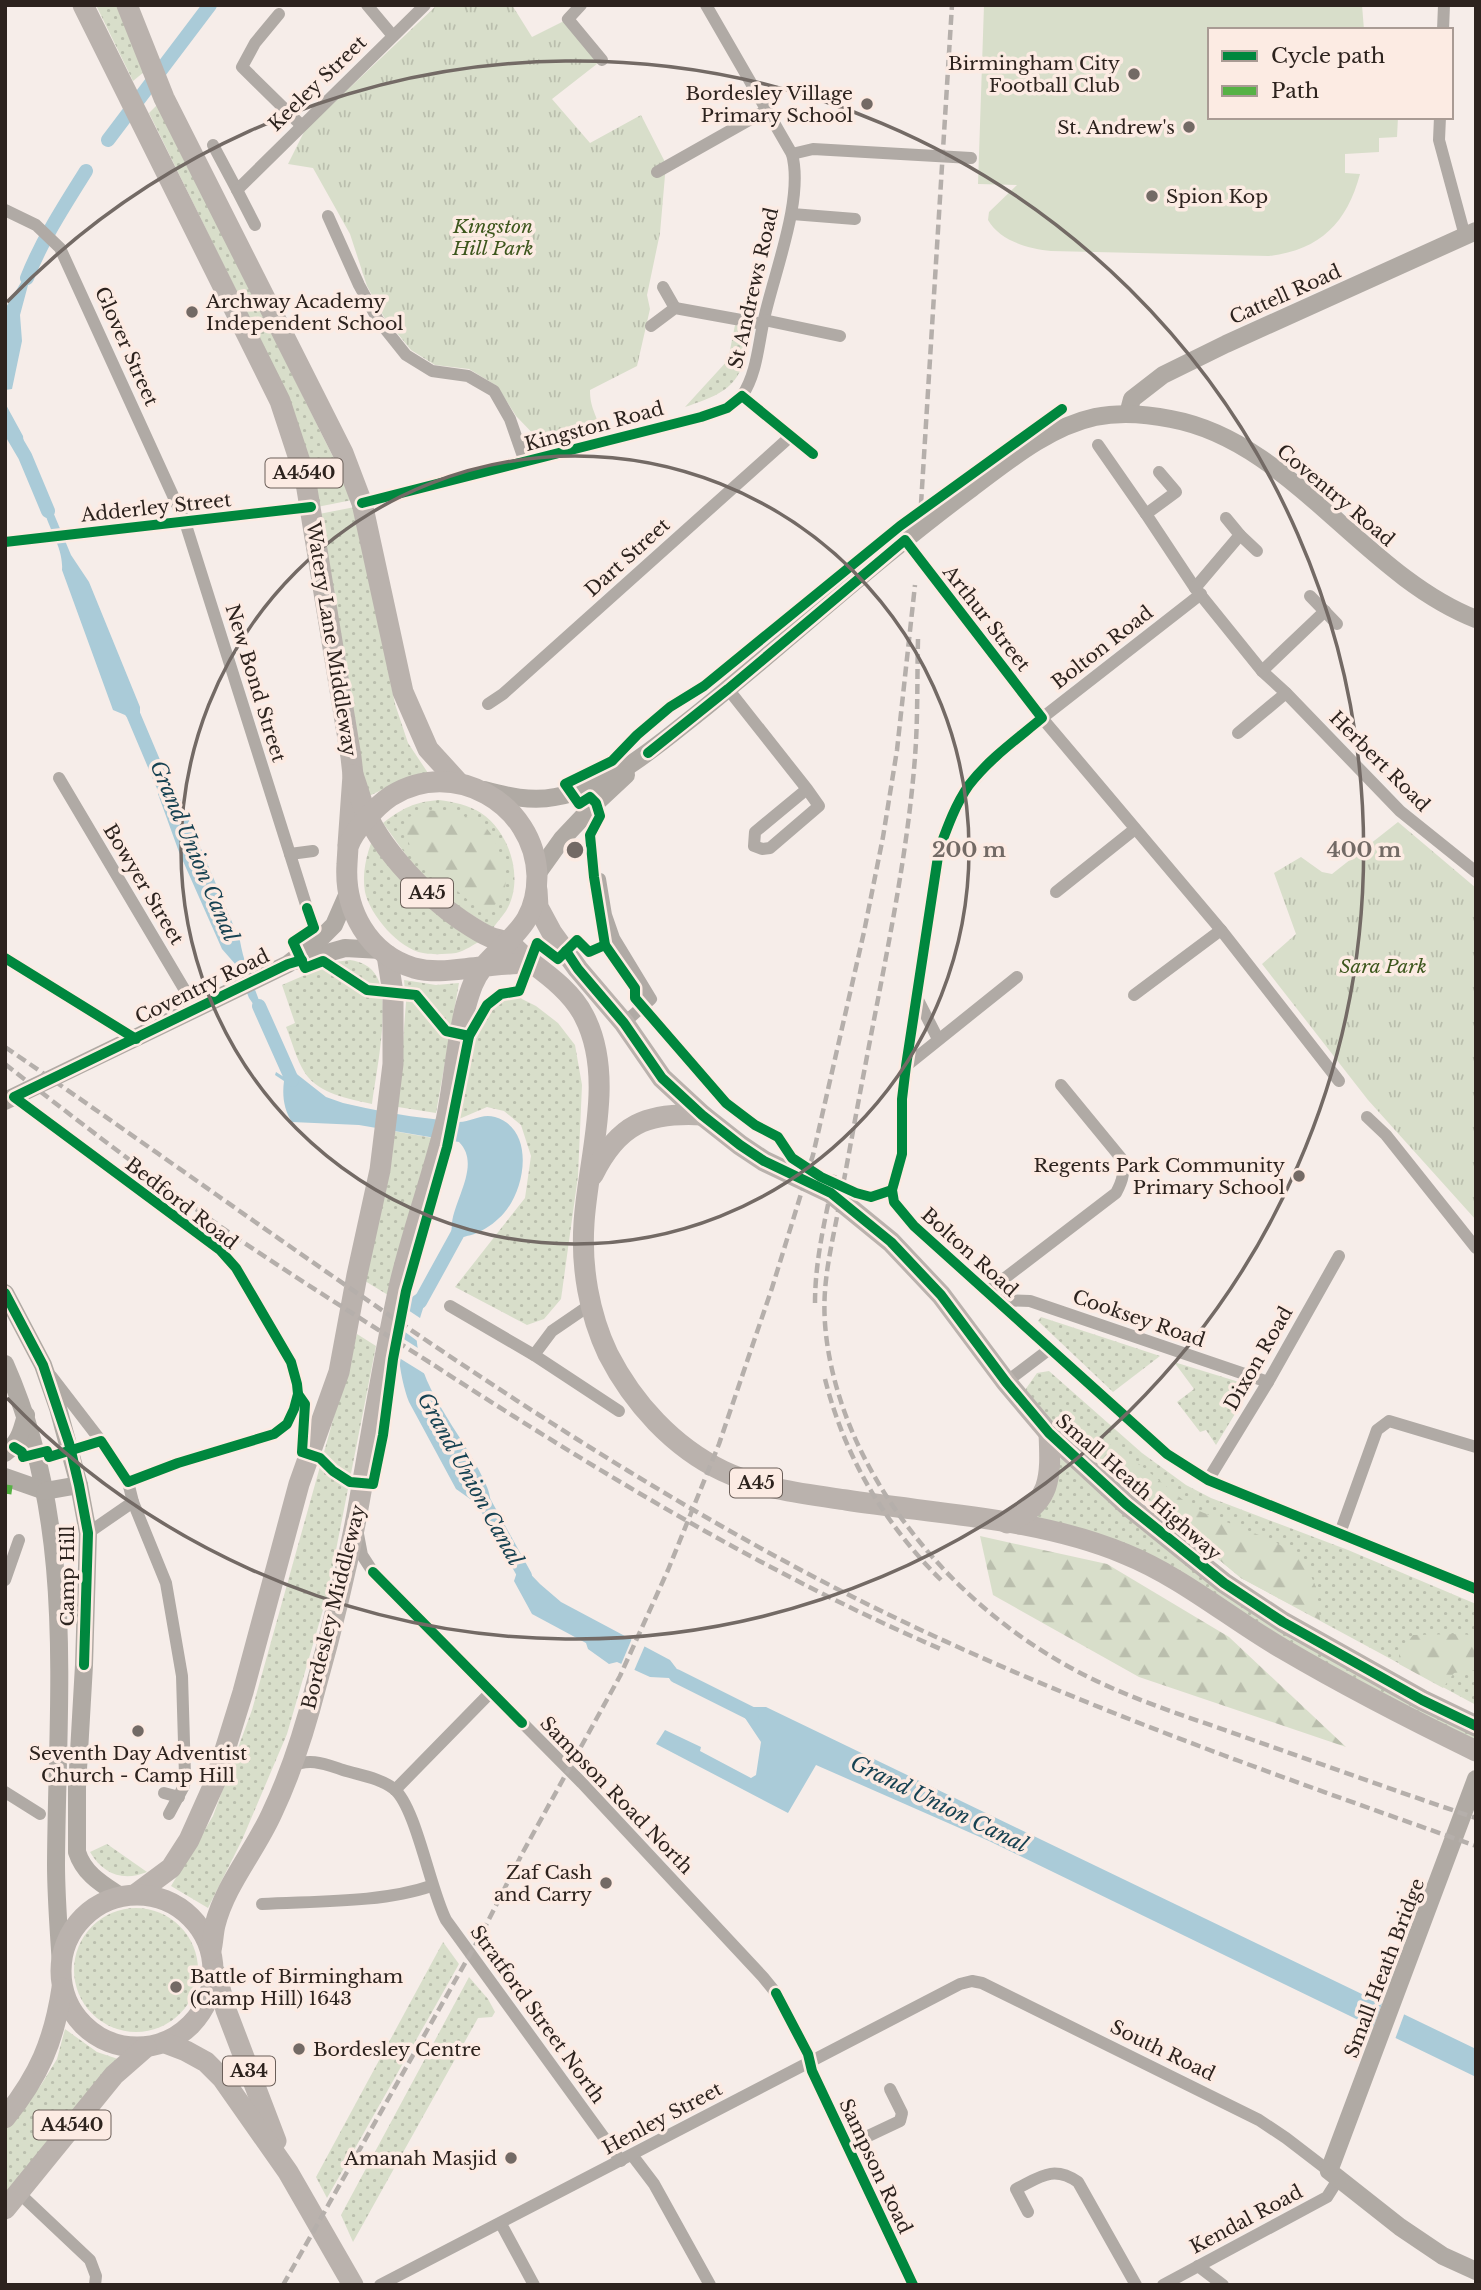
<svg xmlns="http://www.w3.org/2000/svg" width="1481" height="2290" viewBox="0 0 1481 2290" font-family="'Libre Baskerville',serif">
<defs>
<pattern id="grass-dots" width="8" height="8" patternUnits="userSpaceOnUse" patternTransform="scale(1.75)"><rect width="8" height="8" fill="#d8deca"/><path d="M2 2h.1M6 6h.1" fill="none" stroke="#babead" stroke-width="1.8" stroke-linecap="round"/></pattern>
<pattern id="forest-firs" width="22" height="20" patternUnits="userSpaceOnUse" patternTransform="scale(1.75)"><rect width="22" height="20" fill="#d8deca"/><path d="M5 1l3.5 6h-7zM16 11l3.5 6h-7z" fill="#babead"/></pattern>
<pattern id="park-tufts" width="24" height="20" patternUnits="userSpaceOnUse" patternTransform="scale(1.75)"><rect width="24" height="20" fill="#d8deca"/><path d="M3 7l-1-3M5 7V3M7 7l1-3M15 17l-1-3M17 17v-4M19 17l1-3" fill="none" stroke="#babead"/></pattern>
</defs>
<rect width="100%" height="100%" fill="#f6ede9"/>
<g fill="url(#grass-dots)">
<polygon points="96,5 118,5 144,72 133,81"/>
<polygon points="158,104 341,473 352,500 317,507 288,396 149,113"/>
<path d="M735,325L746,328C750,338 747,346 745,356C738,390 714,397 685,407L728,360Z"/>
<polygon points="355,507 395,704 408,743 428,773 390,786 367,797 319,514"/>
<path d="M439,800C454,802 469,805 481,813C510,832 525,880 506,911C502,917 497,922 493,928L445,898L419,873L383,823C403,808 414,802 439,800Z"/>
<path d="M373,838L481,941C474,944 465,951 456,953C447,954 432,955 423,953C399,949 370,915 365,892C362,873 366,856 373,838Z"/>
<path d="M350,960C362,962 371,966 377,977C391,1003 376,1073 372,1104C349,1099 319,1094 305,1073C296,1059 292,1041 286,1027L295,1023L282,985L335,962Z"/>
<polygon points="404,980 436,985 459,983 436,1113 398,1107 406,1002"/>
<path d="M518,997L536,1006L558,1023L575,1045L582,1085L578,1176L561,1299L544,1319L527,1325L455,1287L525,1198L531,1156L521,1125L504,1111L487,1107L459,1119C465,1077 465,1003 518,997Z"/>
<polygon points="393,1131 433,1138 388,1295 365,1281"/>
<polygon points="1041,1317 1160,1356 1113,1392 1038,1321"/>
<polygon points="357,1334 376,1346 327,1596 287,1734 242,1840 208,1908 171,1886 213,1816 252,1710"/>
<polygon points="1174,1362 1252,1386 1216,1445 1206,1430 1200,1432 1177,1402 1194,1389"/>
<polygon points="1049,1371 1142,1453 1186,1485 1211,1498 1348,1550 1476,1604 1476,1705 1241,1578 1052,1421 1025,1390 1037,1373"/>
<polygon points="1061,1456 1179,1558 1476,1734 1476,1747 1382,1698 1175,1572 1035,1519 1053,1497"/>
<path d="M107,1844L147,1872C123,1882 103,1874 90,1852Z"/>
<circle cx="136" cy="1970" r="62"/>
<polygon points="443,1942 459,1964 327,2198 316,2177"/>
<polygon points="469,1977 488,1999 495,2012 492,2017 478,2018 353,2242 341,2215"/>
<polygon points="65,2029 97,2052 121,2060 5,2196 5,2129 41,2085 57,2059"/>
</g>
<g fill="url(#forest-firs)">
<path d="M426,810C447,812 467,814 484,826C496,835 509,874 505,888C502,898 493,907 486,915L411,852L404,819Z"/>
<polygon points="1089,1430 1133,1459 1194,1509 1274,1541 1304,1561 1316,1587 1320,1620 1241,1578 1072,1438"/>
<polygon points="980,1536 1107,1564 1229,1637 1346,1747 1139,1677 993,1595"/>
<polygon points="1462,1634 1476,1636 1476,1670 1454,1673 1443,1688 1399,1664 1399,1655 1413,1635"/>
</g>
<g fill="url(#park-tufts)">
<path d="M437,5H512L532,37L568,19L602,60L552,99L590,143L641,115L666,164L660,233L647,295L650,309L637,366L590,390C590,408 596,413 600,429L541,442L516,416L497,386L469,369L435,365L411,350L384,317L367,286L350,234L313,168L288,164L305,130Z"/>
<polygon points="1398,822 1476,888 1476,1220 1368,1100 1262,964 1296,934 1274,873 1301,857 1322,872 1332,874"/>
</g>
<path fill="#d8deca" d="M984,5H1362L1364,30H1210V117H1398L1397,137L1379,138V152L1345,154V173L1360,174C1347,223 1320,250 1269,256L1051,251C1029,249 1000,241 988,220L989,212L1017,185L978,184Z"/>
<g fill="#aacbd8">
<polygon points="35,259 20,315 22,341 12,389 5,390 5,309"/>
<polygon points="5,403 23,436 25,456 18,447 5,437"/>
<path d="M43,499L51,507L71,555L89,582L140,707V731L125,715L113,710L62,570C64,544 43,524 43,499Z"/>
<path d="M158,774L180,799L240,941C245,970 258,993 266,1022L249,998L236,965L222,949L179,852L158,794Z"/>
<path d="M284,1064L326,1097L343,1103C373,1110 403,1116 433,1119C441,1120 451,1123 459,1122C472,1122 481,1113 495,1117C535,1129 526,1188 504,1213C498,1220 488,1228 479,1232C467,1238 462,1234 451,1245C452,1238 451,1230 452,1223C455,1198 481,1164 459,1142L359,1125L292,1122C284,1110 282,1096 284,1081L275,1075L276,1072L284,1077Z"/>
<path d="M429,1286C426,1306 415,1323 417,1343C421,1394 468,1440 487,1487C491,1496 491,1508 493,1518L483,1508L456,1489L409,1402C399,1376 392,1328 407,1303C411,1296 422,1291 429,1286Z"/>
<polygon points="516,1559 540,1584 561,1602 670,1660 683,1677 692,1682 693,1685 690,1687 669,1678 650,1677 617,1662 609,1664 588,1649 586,1643 532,1614 514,1581 517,1572"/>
<polygon points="735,1703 744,1707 766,1707 1476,2049 1476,2077 989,1841 816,1765 788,1813 656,1744 665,1730 701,1747 700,1751 751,1778 756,1775 761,1742 741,1712 733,1708"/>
</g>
<g fill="#f6ede9">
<polygon points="402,1306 423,1320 420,1328 420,1343 397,1326"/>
<polygon points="396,1334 421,1350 430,1377 396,1356"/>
<polygon points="633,1636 646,1643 633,1673 620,1667"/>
<polygon points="1383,2001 1405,2012 1394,2042 1372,2030"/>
</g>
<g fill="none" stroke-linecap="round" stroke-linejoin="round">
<g stroke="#aacbd8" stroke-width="14">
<polyline points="108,140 210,5"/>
<path d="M27,278C42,240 64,206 86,171"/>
<polyline points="5,422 25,456 48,511"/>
<polyline points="133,714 166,792"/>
<polyline points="259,1006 292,1080"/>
<polyline points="420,1302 459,1231"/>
<polyline points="484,1502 525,1576"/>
<polyline points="676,1676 752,1714"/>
</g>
<g stroke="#b0aaa5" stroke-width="12">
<polyline points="367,5 393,36"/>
<polyline points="581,5 568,19 602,60"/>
<path d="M706,5L792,154C804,199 774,273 764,319C758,346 757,373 742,396"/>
<polyline points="279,14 255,43 242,67 301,125"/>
<polyline points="1443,30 1444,5"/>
<polyline points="1440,117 1439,140 1465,236"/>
<polyline points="213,145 237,190 425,5"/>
<polyline points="792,154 813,149 971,158"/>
<polyline points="657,172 765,111"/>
<polyline points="237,190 255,225"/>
<polyline points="5,210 36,225 60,248 185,522 307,908"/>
<polyline points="792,214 855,219"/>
<polyline points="328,216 359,285 378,320 406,355 432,371 468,376 494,391 510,419 525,462"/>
<polyline points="663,287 675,308"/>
<polyline points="764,320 840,336"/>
<polyline points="651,326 675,308 763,324"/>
<polyline points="1098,445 1146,514 1195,588 1262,671 1286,693 1400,811 1476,872"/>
<polyline points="362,503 701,417 727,408 742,396 813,454"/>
<polyline points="1146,514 1176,492 1159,472"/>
<polyline points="1240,535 1257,551"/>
<polyline points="905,540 1042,718 1221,930 1339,1081"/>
<polyline points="5,542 311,507"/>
<polyline points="1195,588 1240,535 1226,518"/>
<polyline points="1201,594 1042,718 996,756 968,787 950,818 939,850 906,1066 902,1099 902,1154 892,1190 894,1202 914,1226 1167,1454 1208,1480 1476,1589"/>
<polyline points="1310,596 1337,624"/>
<polyline points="1262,671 1325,611"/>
<polyline points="728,689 807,789 819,806 770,848 762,849 754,846 755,832 807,789"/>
<polyline points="488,704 503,694 791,436"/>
<polyline points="1238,733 1286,693"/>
<polyline points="59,778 196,1009"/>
<polyline points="290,854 313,851"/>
<polyline points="600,879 606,915 614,938 651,999 624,1023"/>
<polyline points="1056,892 1135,829"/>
<polyline points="5,958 136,1039"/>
<polyline points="1134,995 1221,930"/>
<polyline points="917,998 938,1039"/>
<polyline points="906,1066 1017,977"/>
<polyline points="14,1097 220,1250 236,1268 291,1362 297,1384 298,1394 294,1409 287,1424 274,1434 178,1463 128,1482"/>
<polyline points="1367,1117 1386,1135 1476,1248"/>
<path d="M988,1291L1116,1193C1123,1180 1125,1172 1121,1158L1061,1085"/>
<polyline points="996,1300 1030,1301 1268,1382"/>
<polyline points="450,1306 534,1355 552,1331 590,1305"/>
<polyline points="534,1355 619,1411"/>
<polyline points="51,1376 101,1441 128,1482 133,1502 166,1583 182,1676 185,1776 184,1786 169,1814"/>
<polyline points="1006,1382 1051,1348"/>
<polyline points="1208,1480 1268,1382 1339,1256"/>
<polyline points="88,1533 133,1502"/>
<polyline points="1340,1533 1377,1430 1389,1421 1476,1447"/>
<polyline points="358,1534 362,1555 373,1572 582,1783 763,1977 776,1993 808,2054 812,2071 913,2285"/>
<polyline points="5,1580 19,1540"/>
<path d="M291,1767C309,1757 325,1764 343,1770C359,1775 381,1778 394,1789C416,1807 430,1889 446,1920L621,2161"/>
<polyline points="395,1790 491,1692"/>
<polyline points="5,1792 40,1814"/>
<polyline points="164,1793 179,1797"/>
<path d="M262,1904C314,1901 382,1903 431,1886"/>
<polyline points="847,2146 900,2121 902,2113 890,2089"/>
<polyline points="632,2155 654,2184 710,2285"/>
<polyline points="19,2193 90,2260 96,2276 95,2285"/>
<path d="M1028,2212L1016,2189C1040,2177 1053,2165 1078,2182L1136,2285"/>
<polyline points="501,2224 534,2285"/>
<polyline points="1198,2266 1223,2285"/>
<polyline points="380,2285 960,1984 972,1981 982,1983 1259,2120 1286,2138 1329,2171"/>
<polyline points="1163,2285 1327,2197 1339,2178"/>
</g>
<g stroke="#b0aaa4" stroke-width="18">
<polyline points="1128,414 1132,399 1163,375 1226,344 1476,231"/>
<path d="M484,790C507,796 531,802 555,797C610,787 654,748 697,714C789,640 876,559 972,488C1008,461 1049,427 1095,417C1120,412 1146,414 1171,419C1291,441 1363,575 1476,619"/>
<polyline points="537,874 562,839 596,803 626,775"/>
<polyline points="299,961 345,948 381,950"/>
<polyline points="5,1101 288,964 321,938 334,925 348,893"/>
<path d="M5,1293L43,1365L58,1408L79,1485L88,1533L84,1665L77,1787V1852C84,1874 102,1884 120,1896"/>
<path d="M5,1364C77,1526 57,1693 56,1864C56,1898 59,1932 61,1966"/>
<path d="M5,1453C19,1443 22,1430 26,1415"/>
<polyline points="5,1477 45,1491"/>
<polyline points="45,1491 79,1485"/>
<polyline points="1476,1779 1329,2171 1400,2227 1443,2256 1476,2271"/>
</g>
<g stroke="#bab2ad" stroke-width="21">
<polyline points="83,5 280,401 305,477 351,757 353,775 348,845"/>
<polyline points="127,5 164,98 343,453 362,503 403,692 428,749 459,783"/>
<path d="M353,775C358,788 361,802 367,815C384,852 427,897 461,920C470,926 480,933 490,937C495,939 501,940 506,942C516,947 523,957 532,963C551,977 573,994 584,1016C616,1077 588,1158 584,1223C581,1267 589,1314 608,1354C633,1403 673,1447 723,1471C761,1489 805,1494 846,1500C937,1514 1039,1518 1125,1554C1182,1577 1231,1619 1283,1649C1346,1686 1410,1719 1476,1751"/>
<polyline points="537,890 538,907 552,933 578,969 624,1023 662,1078 702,1115 740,1145 764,1161 831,1193 891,1242 941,1295 1006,1382 1049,1433 1126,1504 1224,1583 1283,1622 1422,1700 1476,1726"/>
<path d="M593,1175C618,1124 647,1112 702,1115"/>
<path d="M1007,1523C1052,1503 1051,1478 1049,1433"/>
<polyline points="136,1894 171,1868 189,1840 215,1782 243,1692 299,1484 339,1372 357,1275 380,1170 393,1064 393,993 387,955"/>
<circle cx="137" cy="1971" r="76"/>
<path d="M211,1950C213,1942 213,1933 215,1925C225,1885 255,1851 272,1813C291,1773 305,1729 316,1686C332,1629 346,1572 357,1514C371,1437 383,1359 400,1283C413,1228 433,1175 446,1121C454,1082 456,1043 466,1005C470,991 474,978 483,967C510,936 537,925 537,876C535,803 453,757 391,796C376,806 353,831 348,847C348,848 347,863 347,864C344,910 368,954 414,968C437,974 458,969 481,967C497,964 514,964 531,963"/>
<polyline points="216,1974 226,2010 276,2141"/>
<polyline points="165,2043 186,2051 206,2062 222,2078 288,2172 353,2285"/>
<path d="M5,2118C39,2076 54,2041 62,1988"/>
<polyline points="5,2209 114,2075 146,2047"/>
</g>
<g stroke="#b5afab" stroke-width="4.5" stroke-dasharray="10 5" stroke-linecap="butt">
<polyline points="921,504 952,5"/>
<path d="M918,639C917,678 918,718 915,757C907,861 884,965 865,1067C856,1113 848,1160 839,1206C834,1234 827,1262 825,1291C821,1344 838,1404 861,1451C904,1539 979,1616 1064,1664C1123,1698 1190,1717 1253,1740C1327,1766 1401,1793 1476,1818"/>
<path d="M5,1047C272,1230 530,1428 818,1579C1028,1689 1253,1767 1476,1846"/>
<path d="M5,1064C74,1118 143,1171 214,1222C284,1271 357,1316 429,1362C594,1469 762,1572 943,1650"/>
<path d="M815,1303C815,1259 826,1215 835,1172"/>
<path d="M825,1379C845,1458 885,1525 943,1582"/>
<polyline points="283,2285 481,1935 523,1852 620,1676 668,1570 719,1444 772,1288 813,1155 864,932 883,837 897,750 915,585"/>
</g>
<polyline stroke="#56b245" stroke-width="9" stroke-dasharray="18 9" stroke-linecap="butt" points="5,1489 12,1490"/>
<defs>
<g id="cycleway">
<polyline points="362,503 701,417 727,408 742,396 813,454"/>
<polyline points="5,542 311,507"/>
<path d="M648,753L728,689L905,540L1042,718C1017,739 989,759 969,785C955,805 947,828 939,850L906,1066L902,1099V1154L892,1190L894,1202L914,1226L1167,1454L1208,1480L1476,1589"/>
<polyline points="307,908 314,928 293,942 305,968 323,961 367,990 416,995 446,1031 469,1036"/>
<polyline points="566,951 578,969 624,1023 662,1078 702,1115 740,1145 764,1161 831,1193 891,1242 941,1295 1006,1382 1049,1433 1126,1504 1224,1583 1283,1622 1422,1700 1476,1726"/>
<polyline points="5,958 136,1039"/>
<polyline points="892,1190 871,1197 856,1193 821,1177 792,1158 778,1137 755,1125 726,1103 635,998 635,988 605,945 594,877 590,835 600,816 596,803 590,797 579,804 565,784 612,761 637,735 670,707 704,686 900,526 1062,409"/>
<polyline points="5,1293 43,1365 69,1443 79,1485 88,1533 84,1665"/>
<polyline points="298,1394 305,1404 302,1452 320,1458 333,1471 350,1482 373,1484 383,1435 393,1359 406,1291 447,1147 469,1036 487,1005 501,994 519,991 537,943 558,959 577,940 589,952 605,945"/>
<polyline points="14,1447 22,1452 23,1457 47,1451 49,1457 101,1441 128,1482 178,1463 274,1434 287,1424 294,1409 298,1394 297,1384 291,1362 236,1268 220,1250 14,1097 288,964 302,960"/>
<polyline points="373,1572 522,1723"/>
<polyline points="776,1993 808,2054 812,2071 913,2285"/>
</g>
</defs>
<use href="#cycleway" stroke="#fcebe3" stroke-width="15"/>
<use href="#cycleway" stroke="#00873e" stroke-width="10"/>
</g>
<g fill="none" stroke="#736a65" stroke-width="3.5">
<circle cx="575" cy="850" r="394"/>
<path d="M7 302A789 789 0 1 1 7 1398"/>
</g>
<g fill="#736a65" stroke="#fcebe3" stroke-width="2.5">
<circle cx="1134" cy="74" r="7"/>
<circle cx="867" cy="104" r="7"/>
<circle cx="1189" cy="127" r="7"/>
<circle cx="1152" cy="196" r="7"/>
<circle cx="192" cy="312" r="7"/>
<circle cx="1299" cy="1176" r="7"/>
<circle cx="138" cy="1731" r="7"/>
<circle cx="606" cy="1883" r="7"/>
<circle cx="176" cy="1987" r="7"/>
<circle cx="299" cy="2049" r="7"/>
<circle cx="511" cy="2158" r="7"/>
</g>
<g text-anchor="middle" stroke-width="7" stroke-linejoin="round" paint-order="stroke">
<g fill="#fcebe3" stroke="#6b5f59" stroke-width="2">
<rect x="265.5" y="458.5" width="77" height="29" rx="5"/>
<rect x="401" y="878.5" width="52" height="29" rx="5"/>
<rect x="730" y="1468.5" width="52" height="29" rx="5"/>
<rect x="223" y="2056.5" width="52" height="29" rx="5"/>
<rect x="33.5" y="2110.5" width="77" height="29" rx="5"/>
</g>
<g font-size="18" font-weight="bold" fill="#2d231e">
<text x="304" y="479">A4540</text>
<text x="427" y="899">A45</text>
<text x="756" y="1489">A45</text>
<text x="249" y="2077">A34</text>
<text x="72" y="2131">A4540</text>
</g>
<g font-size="19" fill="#2d231e" stroke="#fcebe3" text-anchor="end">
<text x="1120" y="70">Birmingham City<tspan x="1120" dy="22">Football Club</tspan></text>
<text x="853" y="100">Bordesley Village<tspan x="853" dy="22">Primary School</tspan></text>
<text x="1175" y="134">St. Andrew's</text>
<text x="1166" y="203" text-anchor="start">Spion Kop</text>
<text x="206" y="308" text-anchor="start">Archway Academy<tspan x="206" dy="22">Independent School</tspan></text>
<text x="1285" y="1172">Regents Park Community<tspan x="1285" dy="22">Primary School</tspan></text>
<text x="138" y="1760" text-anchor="middle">Seventh Day Adventist<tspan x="138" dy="22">Church - Camp Hill</tspan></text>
<text x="592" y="1879">Zaf Cash<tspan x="592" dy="22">and Carry</tspan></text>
<text x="190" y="1983" text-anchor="start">Battle of Birmingham<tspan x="190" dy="22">(Camp Hill) 1643</tspan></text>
<text x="313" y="2056" text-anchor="start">Bordesley Centre</text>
<text x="497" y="2165">Amanah Masjid</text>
</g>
<g font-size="19" fill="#2d231e" stroke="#fcebe3">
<text transform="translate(317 83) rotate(-44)" y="7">Keeley Street</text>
<text transform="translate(753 288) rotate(-77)" y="7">St Andrews Road</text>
<text transform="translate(1285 294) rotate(-24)" y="7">Cattell Road</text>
<text transform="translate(127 346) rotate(66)" y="7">Glover Street</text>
<text transform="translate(594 426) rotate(-15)" y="7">Kingston Road</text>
<text transform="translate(1336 495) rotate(40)" y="7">Coventry Road</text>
<text transform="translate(156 507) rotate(-6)" y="7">Adderley Street</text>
<text transform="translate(627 557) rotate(-42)" y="7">Dart Street</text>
<text transform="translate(987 618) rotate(52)" y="7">Arthur Street</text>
<text transform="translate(332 639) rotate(81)" y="7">Watery Lane Middleway</text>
<text transform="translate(1102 647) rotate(-38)" y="7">Bolton Road</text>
<text transform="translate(256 683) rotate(73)" y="7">New Bond Street</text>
<text transform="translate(1380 761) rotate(45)" y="7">Herbert Road</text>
<text transform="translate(144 884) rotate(59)" y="7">Bowyer Street</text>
<text transform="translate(202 986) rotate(-26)" y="7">Coventry Road</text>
<text transform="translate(182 1203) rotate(38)" y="7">Bedford Road</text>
<text transform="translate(970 1252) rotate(42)" y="7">Bolton Road</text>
<text transform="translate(1139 1318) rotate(19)" y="7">Cooksey Road</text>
<text transform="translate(1258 1358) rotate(-60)" y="7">Dixon Road</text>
<text transform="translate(1139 1487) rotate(41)" y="7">Small Heath Highway</text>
<text transform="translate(67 1576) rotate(-90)" y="7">Camp Hill</text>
<text transform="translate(333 1607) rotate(-76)" y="7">Bordesley Middleway</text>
<text transform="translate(617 1795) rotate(46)" y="7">Sampson Road North</text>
<text transform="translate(1384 1968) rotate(-69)" y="7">Small Heath Bridge</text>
<text transform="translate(538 2014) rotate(54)" y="7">Stratford Street North</text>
<text transform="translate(1163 2050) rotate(26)" y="7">South Road</text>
<text transform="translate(662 2118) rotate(-28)" y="7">Henley Street</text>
<text transform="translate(876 2166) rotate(65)" y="7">Sampson Road</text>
<text transform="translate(1246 2219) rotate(-28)" y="7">Kendal Road</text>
</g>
<g font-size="19" font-style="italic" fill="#3d571d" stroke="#fcebe3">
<text x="493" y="233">Kingston<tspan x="493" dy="22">Hill Park</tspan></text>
<text x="1383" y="973">Sara Park</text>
</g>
<g font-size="21" font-style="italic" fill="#174252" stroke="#fcebe3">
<text transform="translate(194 851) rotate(67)" y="7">Grand Union Canal</text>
<text transform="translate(470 1479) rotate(61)" y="7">Grand Union Canal</text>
<text transform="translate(939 1804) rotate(26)" y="7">Grand Union Canal</text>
</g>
</g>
<circle cx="575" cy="850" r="10" fill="#736a65" stroke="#fcebe3" stroke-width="3.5"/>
<g font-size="21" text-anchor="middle" font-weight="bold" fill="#736a65" stroke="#fcebe3" stroke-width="7" stroke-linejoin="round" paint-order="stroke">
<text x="969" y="857">200 m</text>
<text x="1364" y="857">400 m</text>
</g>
<rect width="1481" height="2290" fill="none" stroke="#2d231e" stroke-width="14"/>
<rect x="1208" y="28" width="245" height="91" fill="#fcebe3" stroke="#a99b94" stroke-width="2"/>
<rect x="1222" y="51" width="35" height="10" fill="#00873e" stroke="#a99b94" stroke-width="2"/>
<text x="1271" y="63" font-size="21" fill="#2d231e">Cycle path</text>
<rect x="1222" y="86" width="35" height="10" fill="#56b245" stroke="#a99b94" stroke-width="2"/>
<text x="1271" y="98" font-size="21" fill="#2d231e">Path</text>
</svg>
